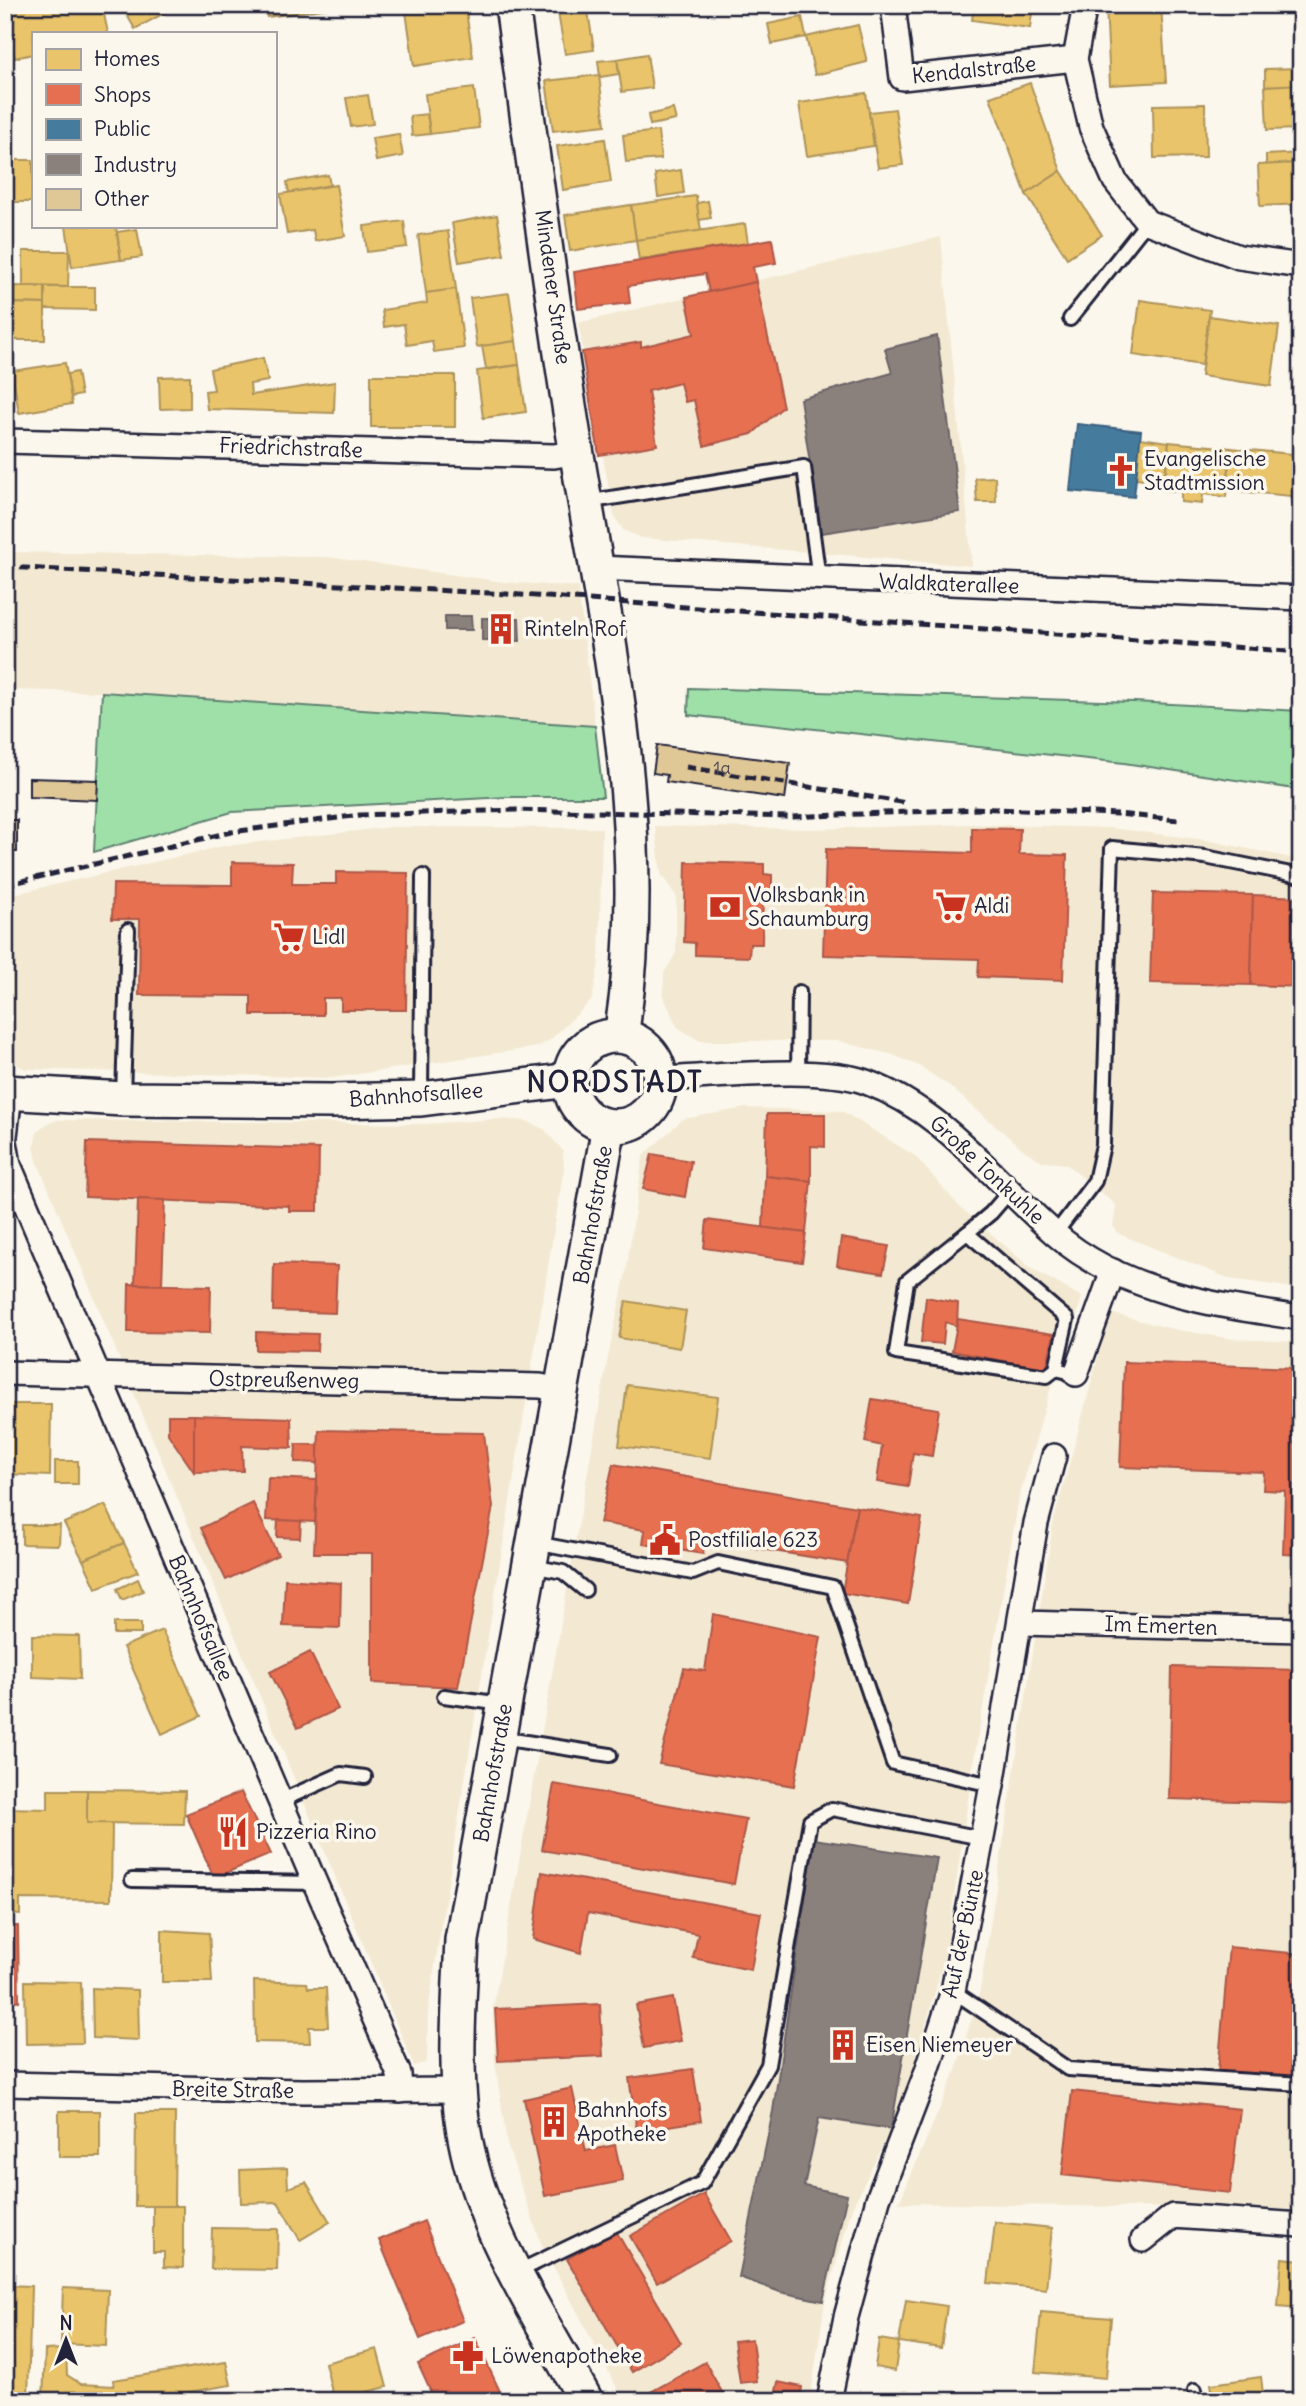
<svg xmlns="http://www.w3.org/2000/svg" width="1306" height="2406" viewBox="0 0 1306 2406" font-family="Delius,sans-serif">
<rect width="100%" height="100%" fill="#fbf7ec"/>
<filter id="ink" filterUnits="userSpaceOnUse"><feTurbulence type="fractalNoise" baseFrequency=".0143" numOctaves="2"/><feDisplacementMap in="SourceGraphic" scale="14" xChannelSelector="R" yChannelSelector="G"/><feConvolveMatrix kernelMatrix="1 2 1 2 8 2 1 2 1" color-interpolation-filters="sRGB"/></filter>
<g filter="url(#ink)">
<g fill="#f3e9d2">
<polygon points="941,237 972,566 641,538 623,530 614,516 578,323"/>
<polygon points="5,552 328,557 504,582 578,587 595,726 102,692 5,690"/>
<polygon points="969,824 1111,828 1206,840 1301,860 1301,1289 1230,1279 1119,1234 1113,1226 1116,1205 1066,1164 1042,1161 1025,1151 948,1085 919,1066 893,1055 838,1041 700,1041 677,1027 663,995 664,973 676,953 676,896 661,874 655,826 813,829"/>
<polygon points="391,827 602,828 599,963 592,1000 550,1040 538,1047 332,1078 26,1069 5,1059 5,896 224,846"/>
<polygon points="745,1108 842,1111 915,1156 960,1207 1032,1269 1082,1297 1066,1358 1050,1390 1019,1498 973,1765 947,1946 937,1985 918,2053 891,2129 852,2208 825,2302 810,2401 624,2401 541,2243 522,2189 507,2144 495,2063 493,2009 608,1357 626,1272 643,1156 683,1119"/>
<polygon points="501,1119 526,1121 544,1129 563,1151 564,1168 436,1958 428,2013 427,2062 414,2066 37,1161 34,1147 37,1132 45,1125 57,1120 424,1124"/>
<polygon points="1110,1313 1173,1329 1233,1339 1301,1342 1301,2210 899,2203 956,2070 980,1990 1053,1524"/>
</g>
<g fill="#9fe0a9" stroke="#608172" stroke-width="2">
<polygon points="689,688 1134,702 1301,711 1301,790 1124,763 688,715"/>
<polygon points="102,692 595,726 603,797 507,797 232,812 94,852"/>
</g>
<g fill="#e9c46a" stroke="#ad935c" stroke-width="2">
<polygon points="38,5 102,5 108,33 33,33 33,54 15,58 5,12"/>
<polygon points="121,5 179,5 135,29"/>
<polygon points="265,5 330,5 330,8 267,17"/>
<polygon points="405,5 465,5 473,57 414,66"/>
<polygon points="587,5 594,50 565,54 557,7"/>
<polygon points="974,5 1033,5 1030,28 972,20"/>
<polygon points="1106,5 1161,5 1166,82 1110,85"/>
<polygon points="802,17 806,37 772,44 768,24"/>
<polygon points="858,25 867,62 815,75 806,37"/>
<polygon points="647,54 652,88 622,92 617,59"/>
<polygon points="617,59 619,74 600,77 598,61"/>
<polygon points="1298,68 1298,85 1265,86 1265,69"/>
<polygon points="599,75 605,125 553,131 546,81"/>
<polygon points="1030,83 1061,171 1026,194 990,97"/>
<polygon points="1301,84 1301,129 1267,130 1265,86"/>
<polygon points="474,88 479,128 430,134 425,94"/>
<polygon points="866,93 874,146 807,156 799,103"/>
<polygon points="368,95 373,124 351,127 346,98"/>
<polygon points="1205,104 1206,157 1154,158 1153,105"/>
<polygon points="673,109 676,120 650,125 648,115"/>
<polygon points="895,109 903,165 878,168 869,112"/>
<polygon points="427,114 430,134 412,136 410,116"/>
<polygon points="658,131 661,159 626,162 623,135"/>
<polygon points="399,134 403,156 376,161 372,138"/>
<polygon points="605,139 611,182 563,190 557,146"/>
<polygon points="1301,153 1301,163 1266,165 1266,155"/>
<rect x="7" y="160" width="26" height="42"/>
<polygon points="1301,163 1301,204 1260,206 1258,165"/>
<polygon points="681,170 684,193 658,197 655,174"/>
<polygon points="1061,171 1102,235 1067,258 1026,194"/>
<polygon points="328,175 330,185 289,193 287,182"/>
<polygon points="336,185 345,236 315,241 313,230 287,234 280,194"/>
<polygon points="696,196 701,231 636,240 631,205"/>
<polygon points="708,201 711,218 699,220 697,203"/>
<polygon points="631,205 636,240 570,251 565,215"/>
<polygon points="497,215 504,255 459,262 452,223"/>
<polygon points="404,221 407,247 367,252 364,226"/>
<polygon points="745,224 748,243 639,260 636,240"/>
<polygon points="66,226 116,226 121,260 72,267"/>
<polygon points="137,229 142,257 121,260 117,232"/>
<polygon points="448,231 456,289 426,293 418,235"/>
<polygon points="23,251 69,251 68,287 23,286"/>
<polygon points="14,286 45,287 45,304 14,303"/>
<polygon points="45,287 95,287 95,310 45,309"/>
<polygon points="456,289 464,348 434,352 432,341 407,345 404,324 384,327 382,310 427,303 426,293"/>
<polygon points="509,293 516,341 477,347 470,298"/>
<polygon points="1140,300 1210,310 1202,365 1133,355"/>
<polygon points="5,303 45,304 45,340 5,340"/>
<polygon points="1209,316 1279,326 1271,386 1201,376"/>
<polygon points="516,341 519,365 486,369 482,346"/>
<polygon points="263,358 268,381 250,384 251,395 335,382 334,413 207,409 205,391 214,390 210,369"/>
<polygon points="65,363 72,404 19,413 12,371"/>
<polygon points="519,365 526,412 483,418 477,371"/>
<polygon points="77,372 81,395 71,397 67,374"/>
<rect x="371" y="375" width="84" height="52"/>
<polygon points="190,376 190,408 160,409 159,377"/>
<polygon points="1140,438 1169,442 1164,482 1136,478"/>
<polygon points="1169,442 1231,448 1226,497 1203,494 1202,504 1181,502 1181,492 1164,490"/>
<polygon points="1231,448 1301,455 1301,497 1227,490"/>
<polygon points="995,477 996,502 977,502 975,478"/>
<polygon points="626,1301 686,1311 680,1348 619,1338"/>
<polygon points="627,1385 718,1397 710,1458 619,1446"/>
<polygon points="5,1404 51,1404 50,1476 5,1474"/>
<rect x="55" y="1461" width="23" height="23"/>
<polygon points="105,1505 124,1543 83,1560 64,1523"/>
<polygon points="22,1525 60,1525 59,1545 22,1544"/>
<polygon points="124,1543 138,1572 96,1588 83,1560"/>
<polygon points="138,1579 143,1591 122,1600 117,1589"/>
<rect x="114" y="1623" width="27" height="11"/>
<polygon points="162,1630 201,1716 162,1734 123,1647"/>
<polygon points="32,1635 79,1636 80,1679 32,1677"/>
<polygon points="48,1790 87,1790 87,1823 112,1823 111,1900 20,1899 20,1915 5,1914 5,1808 48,1809"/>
<polygon points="87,1790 185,1791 184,1824 87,1823"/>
<polygon points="162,1930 209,1933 212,1982 162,1982"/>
<polygon points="25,1981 81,1982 83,2043 26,2044"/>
<polygon points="254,1981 307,1983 308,1988 326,1988 328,2027 309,2027 310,2043 255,2042"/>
<polygon points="92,1988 138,1990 139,2040 93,2038"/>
<rect x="59" y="2111" width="41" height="46"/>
<polygon points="136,2113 175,2113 174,2206 135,2206"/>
<polygon points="287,2168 288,2188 306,2182 330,2222 300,2240 278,2202 241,2203 240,2170"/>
<polygon points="153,2206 183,2206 183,2268 164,2267 164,2252 153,2252"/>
<polygon points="995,2222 1052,2228 1046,2289 988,2283"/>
<polygon points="212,2228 278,2229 277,2270 211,2269"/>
<polygon points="1282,2258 1301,2260 1301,2308 1278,2306"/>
<polygon points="5,2285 31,2286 28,2401 5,2401"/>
<polygon points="63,2288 108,2290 106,2346 61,2344"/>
<polygon points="906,2300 947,2306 941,2348 899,2342"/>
<polygon points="1041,2312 1111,2318 1106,2378 1035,2372"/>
<polygon points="879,2339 899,2342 895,2371 875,2367"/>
<polygon points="66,2349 67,2375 81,2384 114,2386 113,2380 226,2362 231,2385 135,2401 43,2401 45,2350"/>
<polygon points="377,2349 387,2387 334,2400 325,2363"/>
<polygon points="1261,2377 1264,2401 1214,2401 1211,2384"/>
</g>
<g fill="#e76f51" stroke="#ac584a" stroke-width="2">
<polygon points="772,239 776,263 753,267 756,282 709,292 705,274 628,286 630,303 578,309 574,272"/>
<polygon points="756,282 783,407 752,434 704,446 694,400 685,402 680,383 648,391 657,445 599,455 582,352 641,342 641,347 694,334 686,297"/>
<polygon points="972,828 1020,829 1019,854 1067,855 1063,980 978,977 979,959 823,955 826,849 972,853"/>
<polygon points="232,862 293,863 292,884 336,884 336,872 408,873 406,1010 341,1010 341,998 323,998 323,1015 251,1015 251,996 139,995 140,919 112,919 113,884 232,885"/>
<polygon points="686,862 764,864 764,874 772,875 772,894 763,894 762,944 750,944 749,957 695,955 695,943 684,942"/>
<polygon points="1153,893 1253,895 1251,985 1150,983"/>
<polygon points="1253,895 1301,897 1301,987 1251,985"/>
<polygon points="767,1114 825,1114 825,1147 811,1146 811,1181 765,1176"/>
<polygon points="87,1142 319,1149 318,1211 289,1211 289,1206 85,1197"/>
<polygon points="652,1154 691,1161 685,1197 643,1189"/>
<polygon points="765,1176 811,1181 806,1233 763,1228"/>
<polygon points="138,1199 165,1200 162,1285 135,1284"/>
<polygon points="707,1220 806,1233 802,1262 704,1248"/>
<polygon points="841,1238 889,1246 883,1273 837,1266"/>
<polygon points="274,1264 337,1266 335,1313 273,1311"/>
<polygon points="129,1284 211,1286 210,1333 128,1332"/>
<polygon points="926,1297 958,1303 957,1326 945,1322 943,1344 921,1342"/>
<polygon points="958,1319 1054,1334 1046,1369 952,1351"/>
<polygon points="256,1332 318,1334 317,1351 256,1350"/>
<polygon points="1124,1362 1301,1368 1301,1555 1283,1554 1285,1491 1263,1490 1264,1472 1120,1467"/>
<polygon points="872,1399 939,1409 932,1456 913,1453 908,1487 877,1482 882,1446 865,1442"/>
<polygon points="168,1415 194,1415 194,1472 168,1434"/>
<polygon points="194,1415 291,1418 292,1448 242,1446 243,1471 194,1472"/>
<polygon points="319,1430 484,1433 493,1507 458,1687 372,1683 372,1553 314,1553"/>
<polygon points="296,1444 318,1445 318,1463 295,1462"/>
<polygon points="613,1464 857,1507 848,1563 705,1540 703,1554 643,1544 645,1530 600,1523"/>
<polygon points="268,1478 317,1480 315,1522 266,1520"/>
<polygon points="253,1503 278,1555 226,1580 201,1528"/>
<polygon points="857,1507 922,1518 908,1604 842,1593"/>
<polygon points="278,1520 301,1521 300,1538 277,1537"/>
<polygon points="285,1579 341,1583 340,1628 283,1626"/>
<polygon points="713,1614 821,1637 794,1786 659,1764 684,1668 705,1671"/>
<polygon points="310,1652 338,1709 298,1728 270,1672"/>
<polygon points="1172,1667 1301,1670 1301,1803 1169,1799"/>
<polygon points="554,1784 746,1819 734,1884 542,1850"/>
<polygon points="241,1792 271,1854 214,1878 186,1814"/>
<polygon points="542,1872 761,1913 751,1970 693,1958 698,1934 588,1913 581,1953 533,1939"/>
<polygon points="5,1926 18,1926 19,2001 5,2000"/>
<polygon points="1229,1947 1301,1954 1301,2078 1218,2071"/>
<polygon points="673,1998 681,2041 644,2048 636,2005"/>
<polygon points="600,2004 603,2056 498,2061 495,2009"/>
<polygon points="693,2069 701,2121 637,2131 629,2078"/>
<polygon points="572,2088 586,2151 615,2145 623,2181 545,2196 524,2099"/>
<polygon points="1072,2091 1240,2109 1230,2193 1062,2175"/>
<polygon points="704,2194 731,2241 657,2283 630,2236"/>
<polygon points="424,2221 463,2321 420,2339 379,2240"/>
<polygon points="616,2231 681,2343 632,2372 567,2259"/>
<polygon points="475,2338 504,2400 435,2401 418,2364"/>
<polygon points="752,2339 757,2381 740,2383 734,2341"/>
<polygon points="705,2362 727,2401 649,2401 645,2395"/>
<polygon points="778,2382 802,2387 800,2401 774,2401"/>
</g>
<polygon fill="#457b9d" stroke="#3a6080" stroke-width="2" points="1077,424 1141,431 1134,497 1070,491"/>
<g fill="#8a817c" stroke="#6b6468" stroke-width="2">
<polygon points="937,336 960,512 821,533 800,399 892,373 885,349"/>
<polygon points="445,616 471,616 472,630 445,630"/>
<polygon points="482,618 519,618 520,641 482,640"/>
<polygon points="814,1839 937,1858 891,2129 819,2118 804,2186 847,2195 823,2301 780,2292 739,2277 773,2111"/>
</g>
<g fill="#e0c796" stroke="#22223b" stroke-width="2">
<polygon points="657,745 790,763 785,799 666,782 667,775 653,773"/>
<polygon points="29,778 98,780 97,800 29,797"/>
<rect x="5" y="820" width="12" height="32"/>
</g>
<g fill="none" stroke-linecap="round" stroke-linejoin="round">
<defs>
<g id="lane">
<polyline points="1070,319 1147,222"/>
<polyline points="586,502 804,467 819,579"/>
<polyline points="798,1075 799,992"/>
<polyline points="421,1096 423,876"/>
<polyline points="123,1098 128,930"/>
<polyline points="967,1233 991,1213 1010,1191"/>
<polyline points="1055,1234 1095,1181 1103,1145 1112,848 1205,857 1301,876"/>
<polyline points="1056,1369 1067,1319 967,1233 907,1281 896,1353 1047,1376 1056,1369 1076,1374"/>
<polyline points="535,1543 693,1573 718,1563 833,1587 893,1763 992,1785"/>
<polyline points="531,1566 563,1572 585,1590"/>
<polyline points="444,1696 502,1704"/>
<polyline points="500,1738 610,1755"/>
<polyline points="280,1801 341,1774 365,1777"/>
<polyline points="132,1880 315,1883"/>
<polyline points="953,1991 1068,2069 1301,2084"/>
<polyline points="517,2272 702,2183 768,2065 810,1821 832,1809 982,1838"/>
<polyline points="1195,2390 1197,2401"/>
</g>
<g id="street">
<polyline points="893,5 902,78 1075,59"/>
<polyline points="1085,5 1075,59 1091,127 1115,181 1147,222 1239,257 1301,266"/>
<polyline points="5,441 554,456 577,452"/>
<polyline points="597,568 1301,598"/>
<path d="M661,1079C714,1077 819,1065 866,1082C945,1111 993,1180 1054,1233C1122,1293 1215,1305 1301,1318"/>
<polyline points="5,1136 10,1094"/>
<polyline points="5,1142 9,1165 315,1883 399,2074 400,2091"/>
<polyline points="5,1373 540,1386 562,1390"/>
<polyline points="1076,1374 1113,1271"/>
<polyline points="1020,1623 1301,1630"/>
<polyline points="5,2084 303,2091 460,2090"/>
<polyline points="1143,2240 1173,2216 1301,2225"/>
<polyline points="829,2401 846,2317 878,2199 927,2071 953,1991 992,1785 1036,1523 1054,1456"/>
</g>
<g id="secondary">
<path d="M512,5C533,155 552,306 577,455C609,645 653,843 621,1036"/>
<circle cx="615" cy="1081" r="45"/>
<polyline points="5,1092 123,1099 331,1101 421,1099 570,1080"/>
<path d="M586,2401C543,2322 488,2240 468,2152C452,2084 459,2009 462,1940L609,1126"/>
</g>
</defs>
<use href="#lane" stroke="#22223b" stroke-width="18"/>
<use href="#street" stroke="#22223b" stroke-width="28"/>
<use href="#secondary" stroke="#22223b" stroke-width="38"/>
<use href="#lane" stroke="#fbf7ec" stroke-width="12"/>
<use href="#street" stroke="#fbf7ec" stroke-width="23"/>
<use href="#secondary" stroke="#fbf7ec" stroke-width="33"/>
<g stroke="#22223b" stroke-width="5" stroke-dasharray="10 5" stroke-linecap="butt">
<polyline points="5,567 507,594 1301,652"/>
<polyline points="686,767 907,803"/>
<polyline points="973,808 1117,814 1179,820"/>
<polyline points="5,885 231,832 360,815 517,810 790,817 980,809"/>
</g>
</g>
</g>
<defs>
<symbol id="church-bare" viewBox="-9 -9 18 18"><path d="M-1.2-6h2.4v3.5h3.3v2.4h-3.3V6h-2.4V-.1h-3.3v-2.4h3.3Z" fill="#c8321e" stroke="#fbf7ec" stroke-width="2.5" paint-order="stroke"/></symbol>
<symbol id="building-bare" viewBox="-9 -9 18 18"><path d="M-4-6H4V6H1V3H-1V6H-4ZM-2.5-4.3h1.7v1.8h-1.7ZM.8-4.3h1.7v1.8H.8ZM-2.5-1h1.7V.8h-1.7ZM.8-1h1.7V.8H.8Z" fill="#c8321e" stroke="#fbf7ec" stroke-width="2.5" paint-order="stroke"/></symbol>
<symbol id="supermarket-bare" viewBox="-9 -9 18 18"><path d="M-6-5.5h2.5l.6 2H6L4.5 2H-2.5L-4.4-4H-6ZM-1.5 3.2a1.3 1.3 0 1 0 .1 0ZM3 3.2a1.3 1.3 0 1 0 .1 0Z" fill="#c8321e" stroke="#fbf7ec" stroke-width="2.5" paint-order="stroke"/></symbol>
<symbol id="bank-bare" viewBox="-9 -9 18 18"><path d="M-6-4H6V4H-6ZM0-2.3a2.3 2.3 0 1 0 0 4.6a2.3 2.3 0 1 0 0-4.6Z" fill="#c8321e" stroke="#fbf7ec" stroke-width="2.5" paint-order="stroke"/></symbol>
<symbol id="civic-bare" viewBox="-9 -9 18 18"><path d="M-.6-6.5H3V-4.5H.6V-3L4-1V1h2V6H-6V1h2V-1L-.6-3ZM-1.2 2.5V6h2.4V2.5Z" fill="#c8321e" stroke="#fbf7ec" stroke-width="2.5" paint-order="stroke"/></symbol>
<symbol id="restaurant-bare" viewBox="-9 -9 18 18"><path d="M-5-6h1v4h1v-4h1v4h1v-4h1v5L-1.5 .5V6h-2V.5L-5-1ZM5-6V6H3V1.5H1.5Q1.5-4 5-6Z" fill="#c8321e" stroke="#fbf7ec" stroke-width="2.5" paint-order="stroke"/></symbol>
<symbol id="pharmacy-bare" viewBox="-9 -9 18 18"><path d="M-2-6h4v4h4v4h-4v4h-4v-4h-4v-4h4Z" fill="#c8321e" stroke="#fbf7ec" stroke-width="2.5" paint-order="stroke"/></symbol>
</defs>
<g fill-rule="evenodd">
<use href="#church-bare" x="1099" y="449" width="44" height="44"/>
<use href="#building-bare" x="479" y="607" width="44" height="44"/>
<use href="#supermarket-bare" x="929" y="884" width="44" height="44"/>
<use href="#bank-bare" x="703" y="885" width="44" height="44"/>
<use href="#supermarket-bare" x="267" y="915" width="44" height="44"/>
<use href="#civic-bare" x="643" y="1518" width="44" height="44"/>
<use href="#restaurant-bare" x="211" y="1810" width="44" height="44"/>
<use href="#building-bare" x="821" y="2023" width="44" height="44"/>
<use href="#building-bare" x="532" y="2100" width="44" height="44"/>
<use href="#pharmacy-bare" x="446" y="2334" width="44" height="44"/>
</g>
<g text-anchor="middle" stroke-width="7" stroke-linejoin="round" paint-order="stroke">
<g font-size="18" fill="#524b52">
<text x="722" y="774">1a</text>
</g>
<g font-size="21" fill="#22223b" stroke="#fbf7ec">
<text transform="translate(974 70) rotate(-6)" y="7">Kendalstraße</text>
<text transform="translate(553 287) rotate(82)" y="7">Mindener Straße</text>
<text transform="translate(291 448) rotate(2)" y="7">Friedrichstraße</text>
<text transform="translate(949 584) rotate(2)" y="7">Waldkaterallee</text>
<text transform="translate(416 1095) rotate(-4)" y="7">Bahnhofsallee</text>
<text transform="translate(987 1170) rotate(43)" y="7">Große Tonkuhle</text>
<text transform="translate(593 1215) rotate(-80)" y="7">Bahnhofstraße</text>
<text transform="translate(284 1380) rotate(1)" y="7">Ostpreußenweg</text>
<text transform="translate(201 1618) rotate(67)" y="7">Bahnhofsallee</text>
<text transform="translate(1161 1626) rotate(2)" y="7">Im Emerten</text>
<text transform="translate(493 1773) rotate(-80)" y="7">Bahnhofstraße</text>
<text transform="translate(963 1934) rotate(-78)" y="7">Auf der Bünte</text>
<text transform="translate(233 2090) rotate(1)" y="7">Breite Straße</text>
</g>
<g font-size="21" fill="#22223b" stroke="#fbf7ec" text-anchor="start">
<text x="1144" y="466">Evangelische<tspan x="1144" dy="24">Stadtmission</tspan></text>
<text x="524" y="636">Rinteln Rof</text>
<text x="748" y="902">Volksbank in<tspan x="748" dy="24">Schaumburg</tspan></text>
<text x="974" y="913">Aldi</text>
<text x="312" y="944">Lidl</text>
<text x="688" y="1547">Postfiliale 623</text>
<text x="256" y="1839">Pizzeria Rino</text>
<text x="866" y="2052">Eisen Niemeyer</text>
<text x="577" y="2117">Bahnhofs<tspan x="577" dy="24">Apotheke</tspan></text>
<text x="491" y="2363">Löwenapotheke</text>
</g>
<g font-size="28" font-weight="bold" letter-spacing="2" fill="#22223b" stroke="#fbf7ec">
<text x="615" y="1092">NORDSTADT</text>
</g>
</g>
<rect width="1306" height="2406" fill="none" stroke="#fbf7ec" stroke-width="28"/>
<rect x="14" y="14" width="1278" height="2378" fill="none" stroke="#22223b" stroke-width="2.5" filter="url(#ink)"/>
<rect x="32" y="32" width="245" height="196" fill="#fbf7ec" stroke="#a4a2a5" stroke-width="2"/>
<rect x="46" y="49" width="35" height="21" fill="#e9c46a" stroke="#a4a2a5" stroke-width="2"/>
<text x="94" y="66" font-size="21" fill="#22223b">Homes</text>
<rect x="46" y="84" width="35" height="21" fill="#e76f51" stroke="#a4a2a5" stroke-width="2"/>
<text x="94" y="102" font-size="21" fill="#22223b">Shops</text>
<rect x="46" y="119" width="35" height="21" fill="#457b9d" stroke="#a4a2a5" stroke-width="2"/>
<text x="94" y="136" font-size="21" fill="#22223b">Public</text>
<rect x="46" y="154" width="35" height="21" fill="#8a817c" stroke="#a4a2a5" stroke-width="2"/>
<text x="94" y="172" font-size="21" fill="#22223b">Industry</text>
<rect x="46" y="189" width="35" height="21" fill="#e0c796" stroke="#a4a2a5" stroke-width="2"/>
<text x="94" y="206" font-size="21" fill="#22223b">Other</text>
<g transform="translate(66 2340)" stroke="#fbf7ec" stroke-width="5" paint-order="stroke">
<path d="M0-5L12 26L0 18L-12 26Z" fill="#22223b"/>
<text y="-10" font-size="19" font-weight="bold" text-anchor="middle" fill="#22223b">N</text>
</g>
</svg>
